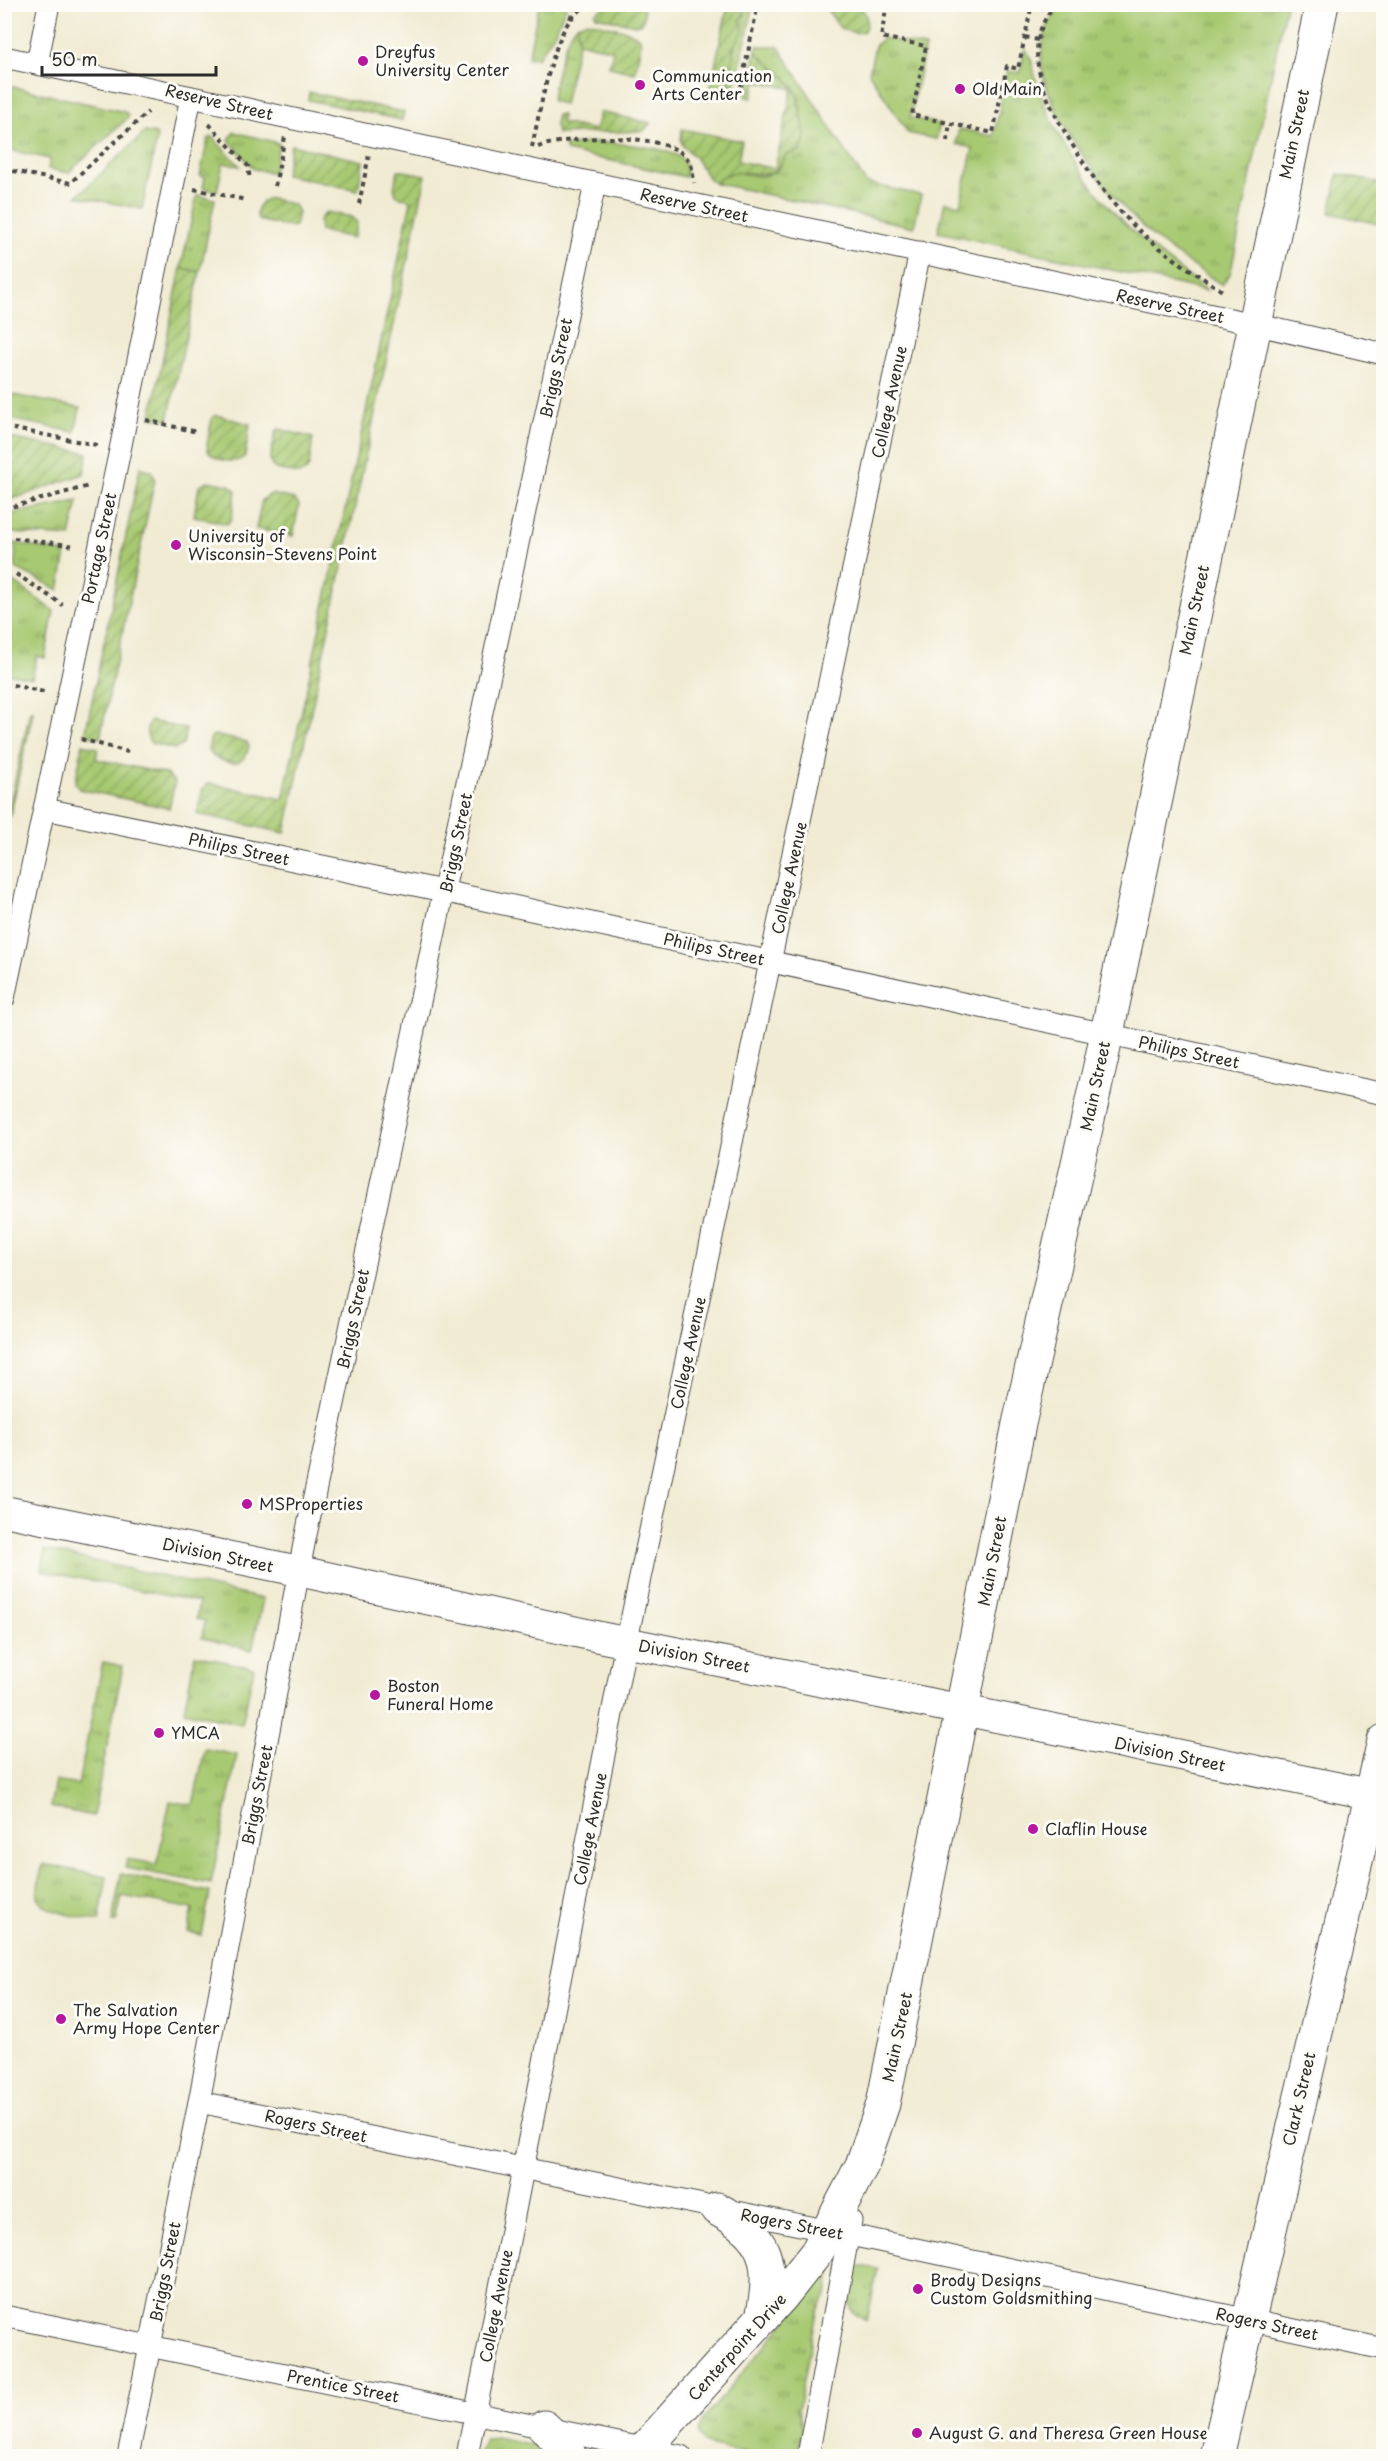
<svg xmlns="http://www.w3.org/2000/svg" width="1388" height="2461" viewBox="0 0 1388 2461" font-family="'Playpen Sans',sans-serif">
<defs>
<pattern id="grass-tufts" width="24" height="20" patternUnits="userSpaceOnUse" patternTransform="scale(1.5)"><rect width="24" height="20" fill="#a7c971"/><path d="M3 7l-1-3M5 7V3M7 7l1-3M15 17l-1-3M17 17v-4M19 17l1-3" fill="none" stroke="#88a35d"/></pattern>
<pattern id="garden-furrows" width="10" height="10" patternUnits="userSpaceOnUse" patternTransform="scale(1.5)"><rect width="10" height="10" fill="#a7c971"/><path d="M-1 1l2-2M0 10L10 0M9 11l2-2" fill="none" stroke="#88a35d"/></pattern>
</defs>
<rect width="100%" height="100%" fill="#fdfcf7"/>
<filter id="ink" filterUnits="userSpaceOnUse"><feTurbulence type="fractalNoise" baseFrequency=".0167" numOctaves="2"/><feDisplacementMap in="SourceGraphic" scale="12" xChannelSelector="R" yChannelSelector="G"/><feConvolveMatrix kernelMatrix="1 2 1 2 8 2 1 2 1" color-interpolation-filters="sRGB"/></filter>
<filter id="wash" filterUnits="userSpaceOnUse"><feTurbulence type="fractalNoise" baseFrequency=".008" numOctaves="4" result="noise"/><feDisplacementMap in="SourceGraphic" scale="24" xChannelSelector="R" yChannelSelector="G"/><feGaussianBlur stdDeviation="1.35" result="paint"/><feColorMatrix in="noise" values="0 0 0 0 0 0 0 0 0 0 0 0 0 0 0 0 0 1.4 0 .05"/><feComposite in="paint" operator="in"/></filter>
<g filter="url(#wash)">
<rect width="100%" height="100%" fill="#f1ebd3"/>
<g fill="url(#grass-tufts)" stroke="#697a4e" stroke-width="1.5">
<path d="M1062,4L1286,5L1232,266L1230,274L1222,285C1202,271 1181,259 1162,244C1116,206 1052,127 1042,68C1039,46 1046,21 1062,4Z"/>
<polygon points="539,5 567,5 554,34 538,57 528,58"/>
<polygon points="742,5 754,5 735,86 729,83 727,79 740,20 745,15"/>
<path d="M577,25L579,39L564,104L552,101C553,85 564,35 577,25Z"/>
<polygon points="883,38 925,47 910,118 940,124 936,139 908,133 869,73 875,46"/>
<path d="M757,46H778L866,183L921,195L914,227L715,183C736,160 747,180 766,175C771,174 776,169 780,167L783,158L805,135L800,105L794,87L756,52Z"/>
<path d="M1025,49C1034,59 1033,74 1038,87C1042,99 1047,110 1052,121C1092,202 1137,239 1208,291L938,232L945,202L960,205L973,148L956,144L959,129L994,136L1007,71L1020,73Z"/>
<polygon points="5,85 125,112 128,115 128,118 68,173 48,169 50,159 5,149"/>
<polygon points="145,132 156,134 157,138 142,209 77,196"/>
<polygon points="234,132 279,143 273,173 254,169 229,140"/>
<polygon points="212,137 240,166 223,163 217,191 203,188 205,177 200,176 208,139"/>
<path d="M594,142C613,143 668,146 682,159C687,165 686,170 686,177L566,151L564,146Z"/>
<polygon points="197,195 215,199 200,272 181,268"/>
<polygon points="4,393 80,408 75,432 5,418"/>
<polygon points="78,501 70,537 12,533 5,515"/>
<polygon points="15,543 66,553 59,590 16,568"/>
<polygon points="14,582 54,611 45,658 37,656 32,678 5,673 5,604"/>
<polygon points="30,711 33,711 10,817 5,816 5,807 9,808"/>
<polygon points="45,1550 263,1599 252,1650 202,1638 205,1621 196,1619 199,1602 42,1571"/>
<polygon points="195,1655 254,1668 242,1724 184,1711"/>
<polygon points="103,1662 123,1666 93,1816 50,1807 55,1781 78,1785"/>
<polygon points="205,1749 237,1755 211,1884 125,1868 127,1859 157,1864 170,1801 193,1805"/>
<path d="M43,1864L107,1877L99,1921C85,1918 42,1913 38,1897C36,1887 41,1873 43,1864Z"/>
<polygon points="121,1874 210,1892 202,1935 188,1932 193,1909 122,1896 116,1922 112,1922"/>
<path d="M860,2266L878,2269L867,2321C845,2313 846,2291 847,2272Z"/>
<polygon points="829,2270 831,2272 828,2292 817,2312 798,2410 803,2431 800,2444 794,2452 787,2456 764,2456 712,2447 704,2443 698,2433 702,2421"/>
<polygon points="496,2438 534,2446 554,2456 478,2456 485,2440"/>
</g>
<g fill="url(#garden-furrows)" stroke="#697a4e" stroke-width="1.5">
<path d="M608,4L642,5C645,12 645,18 641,24L635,25L596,16L595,13Z"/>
<path d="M728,5H742L745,11L740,20C748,33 739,36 733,47C732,51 734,54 733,58C733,67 726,73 729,83L735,86L733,94L710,89Z"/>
<path d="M824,5H859C867,12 869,22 864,31L855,33L840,28Z"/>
<polygon points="588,21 628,31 640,38 641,44 635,73 609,67 613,50 578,42 577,25"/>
<path d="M756,52L786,78L797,94L805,135L803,146L800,151L786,155L776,172C754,179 733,163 715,183L709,179L695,157L683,146L681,141L682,129L742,141L738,161L775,169L792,89L756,81L752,98L746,97Z"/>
<polygon points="309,92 404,112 402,120 308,100"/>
<polygon points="600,112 651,123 643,131 557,134 555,124 557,115 562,115 561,123 595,130"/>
<polygon points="291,145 363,161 358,190 285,175"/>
<polygon points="398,170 426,175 285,833 197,814 203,788 209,783 283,799 411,201 396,195 394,188"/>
<polygon points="1338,174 1383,184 1383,225 1330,213"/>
<path d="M270,198L294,205L298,212L295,226L289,227L258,220C255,210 259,201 270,198Z"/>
<polygon points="326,212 352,217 357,223 355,236 353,238 320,231 319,220"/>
<polygon points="181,268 200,272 168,420 151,417"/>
<path d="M216,415L250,424L245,456C235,465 216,461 208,451L207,444L212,418Z"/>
<polygon points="279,429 313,438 309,466 305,472 298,474 276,469 272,466 270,459 276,431"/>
<polygon points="5,437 88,453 84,474 5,502 5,473 11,467 5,461"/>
<polygon points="140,467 152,471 155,479 100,738 85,735"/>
<polygon points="207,481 230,485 236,491 231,521 227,524 194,516 199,486"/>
<polygon points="271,494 294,499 299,505 293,536 256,529 262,500"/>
<path d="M151,721L186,729L183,745L174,749L151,743C146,737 145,727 151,721Z"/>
<path d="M214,735L247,742L249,746C244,768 230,765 213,756L208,749L211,737Z"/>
<polygon points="83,744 98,748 96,759 166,774 175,782 169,808 79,789 75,783"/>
</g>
</g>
<g filter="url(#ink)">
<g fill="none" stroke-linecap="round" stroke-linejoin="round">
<defs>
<g id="street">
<polyline points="4,57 1254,324 1384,354"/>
<polyline points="37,64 49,4"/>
<polyline points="45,809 424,887 1384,1094"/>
<polyline points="4,998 120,450 191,97"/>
<polyline points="199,2102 874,2240 1384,2349"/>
<polyline points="4,2316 681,2456"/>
<polyline points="128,2456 199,2102 304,1544 595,184"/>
<polyline points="467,2456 621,1668 920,252"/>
<polyline points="808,2456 851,2221"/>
</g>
<polyline id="secondary" points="4,1511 299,1571 604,1638 929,1703 1384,1797"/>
<g id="primary">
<path d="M717,2209C768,2236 774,2263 762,2318"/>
<polyline points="544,2427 563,2445 570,2456"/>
<polyline points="638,2456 782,2296 817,2252 862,2165 883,2104 1019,1424 1102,1057 1322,4"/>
<polyline points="1217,2456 1384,1741"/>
</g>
</defs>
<use href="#street" stroke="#494844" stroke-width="23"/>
<use href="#secondary" stroke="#494844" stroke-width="32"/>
<use href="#primary" stroke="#494844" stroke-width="35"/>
<g stroke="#494844" stroke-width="4" stroke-dasharray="4.5 4.5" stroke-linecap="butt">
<polyline points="887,4 881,37 926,46 912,115 993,133 1007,66 1018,69 1032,4"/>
<path d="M1056,4C1018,46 1045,99 1069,139C1087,170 1107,198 1132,224C1160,251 1192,271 1224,292"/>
<polyline points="570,19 575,4"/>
<polyline points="1025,37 1038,40"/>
<polyline points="741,86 758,4"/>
<polyline points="209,124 248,166 250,180"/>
<polyline points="947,141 950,124"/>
<path d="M532,147C539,115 551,48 568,23C574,15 581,9 589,4"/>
<path d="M538,147C567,136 671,130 689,161C693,168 693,175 694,183"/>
<polyline points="4,169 70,183 148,112"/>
<polyline points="275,186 285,137"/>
<polyline points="194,189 246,200"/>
<polyline points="5,200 11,170"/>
<polyline points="359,204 369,155"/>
<polyline points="146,420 197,432"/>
<polyline points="4,427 97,445"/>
<polyline points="4,509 89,486"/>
<polyline points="14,538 76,546"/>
<polyline points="16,574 63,605"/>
<polyline points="4,683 44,692"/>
<polyline points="81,739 128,752"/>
</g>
<use href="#street" stroke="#fff" stroke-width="21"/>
<use href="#secondary" stroke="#fff" stroke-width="30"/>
<use href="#primary" stroke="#fff" stroke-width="33"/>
</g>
</g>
<g fill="#b5179e" stroke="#fdfcf7" stroke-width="2">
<circle cx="363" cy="61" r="6"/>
<circle cx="640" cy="85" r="6"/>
<circle cx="960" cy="89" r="6"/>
<circle cx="176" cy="545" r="6"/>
<circle cx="247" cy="1504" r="6"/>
<circle cx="375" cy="1695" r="6"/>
<circle cx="159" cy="1733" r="6"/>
<circle cx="1033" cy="1829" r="6"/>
<circle cx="61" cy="2019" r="6"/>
<circle cx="918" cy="2289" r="6"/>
<circle cx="917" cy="2433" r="6"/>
</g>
<g text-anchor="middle" stroke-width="6" stroke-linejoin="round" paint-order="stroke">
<g font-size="16" fill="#2b2b2b" stroke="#fdfcf7" text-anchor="start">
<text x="375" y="58">Dreyfus<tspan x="375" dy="18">University Center</tspan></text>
<text x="652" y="82">Communication<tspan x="652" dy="18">Arts Center</tspan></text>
<text x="972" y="95">Old Main</text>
<text x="188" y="542">University of<tspan x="188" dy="18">Wisconsin–Stevens Point</tspan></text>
<text x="259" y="1510">MSProperties</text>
<text x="387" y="1692">Boston<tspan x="387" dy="18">Funeral Home</tspan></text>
<text x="171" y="1739">YMCA</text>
<text x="1045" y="1835">Claflin House</text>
<text x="73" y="2016">The Salvation<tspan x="73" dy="18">Army Hope Center</tspan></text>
<text x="930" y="2286">Brody Designs<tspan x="930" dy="18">Custom Goldsmithing</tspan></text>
<text x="929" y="2439">August G. and Theresa Green House</text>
</g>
<g font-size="16" fill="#2b2b2b" stroke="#fdfcf7">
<text transform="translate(219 102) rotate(13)" y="6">Reserve Street</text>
<text transform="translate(1294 134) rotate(-78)" y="6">Main Street</text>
<text transform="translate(694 205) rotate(12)" y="6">Reserve Street</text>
<text transform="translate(1170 306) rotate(12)" y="6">Reserve Street</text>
<text transform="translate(556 368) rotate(-78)" y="6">Briggs Street</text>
<text transform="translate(889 402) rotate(-78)" y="6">College Avenue</text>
<text transform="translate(99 548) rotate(-78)" y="6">Portage Street</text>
<text transform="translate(1194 610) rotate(-78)" y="6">Main Street</text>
<text transform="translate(456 843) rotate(-78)" y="6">Briggs Street</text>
<text transform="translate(239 849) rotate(12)" y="6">Philips Street</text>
<text transform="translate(789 878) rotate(-78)" y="6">College Avenue</text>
<text transform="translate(714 949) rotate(12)" y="6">Philips Street</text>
<text transform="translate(1189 1052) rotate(12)" y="6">Philips Street</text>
<text transform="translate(1095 1086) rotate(-78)" y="6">Main Street</text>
<text transform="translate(353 1319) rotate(-78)" y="6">Briggs Street</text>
<text transform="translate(688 1353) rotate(-78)" y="6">College Avenue</text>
<text transform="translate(218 1555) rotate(12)" y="6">Division Street</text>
<text transform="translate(992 1561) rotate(-79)" y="6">Main Street</text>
<text transform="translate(694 1656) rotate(11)" y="6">Division Street</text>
<text transform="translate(1170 1754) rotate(12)" y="6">Division Street</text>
<text transform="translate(257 1795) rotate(-79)" y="6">Briggs Street</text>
<text transform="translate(590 1829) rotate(-79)" y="6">College Avenue</text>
<text transform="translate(897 2037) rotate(-78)" y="6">Main Street</text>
<text transform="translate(1299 2099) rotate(-77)" y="6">Clark Street</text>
<text transform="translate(316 2126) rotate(12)" y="6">Rogers Street</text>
<text transform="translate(792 2224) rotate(11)" y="6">Rogers Street</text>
<text transform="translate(165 2272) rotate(-79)" y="6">Briggs Street</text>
<text transform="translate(496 2306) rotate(-79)" y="6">College Avenue</text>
<text transform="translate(1267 2324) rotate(12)" y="6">Rogers Street</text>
<text transform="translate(737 2347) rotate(-48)" y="6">Centerpoint Drive</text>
<text transform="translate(343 2386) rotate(11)" y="6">Prentice Street</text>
</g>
</g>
<rect width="1388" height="2461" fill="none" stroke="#fdfcf7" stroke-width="24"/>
<path d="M42 66v9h174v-9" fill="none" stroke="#2b2b2b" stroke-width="3"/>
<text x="51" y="66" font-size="18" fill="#2b2b2b" stroke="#fdfcf7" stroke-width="4.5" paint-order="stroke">50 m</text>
</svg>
